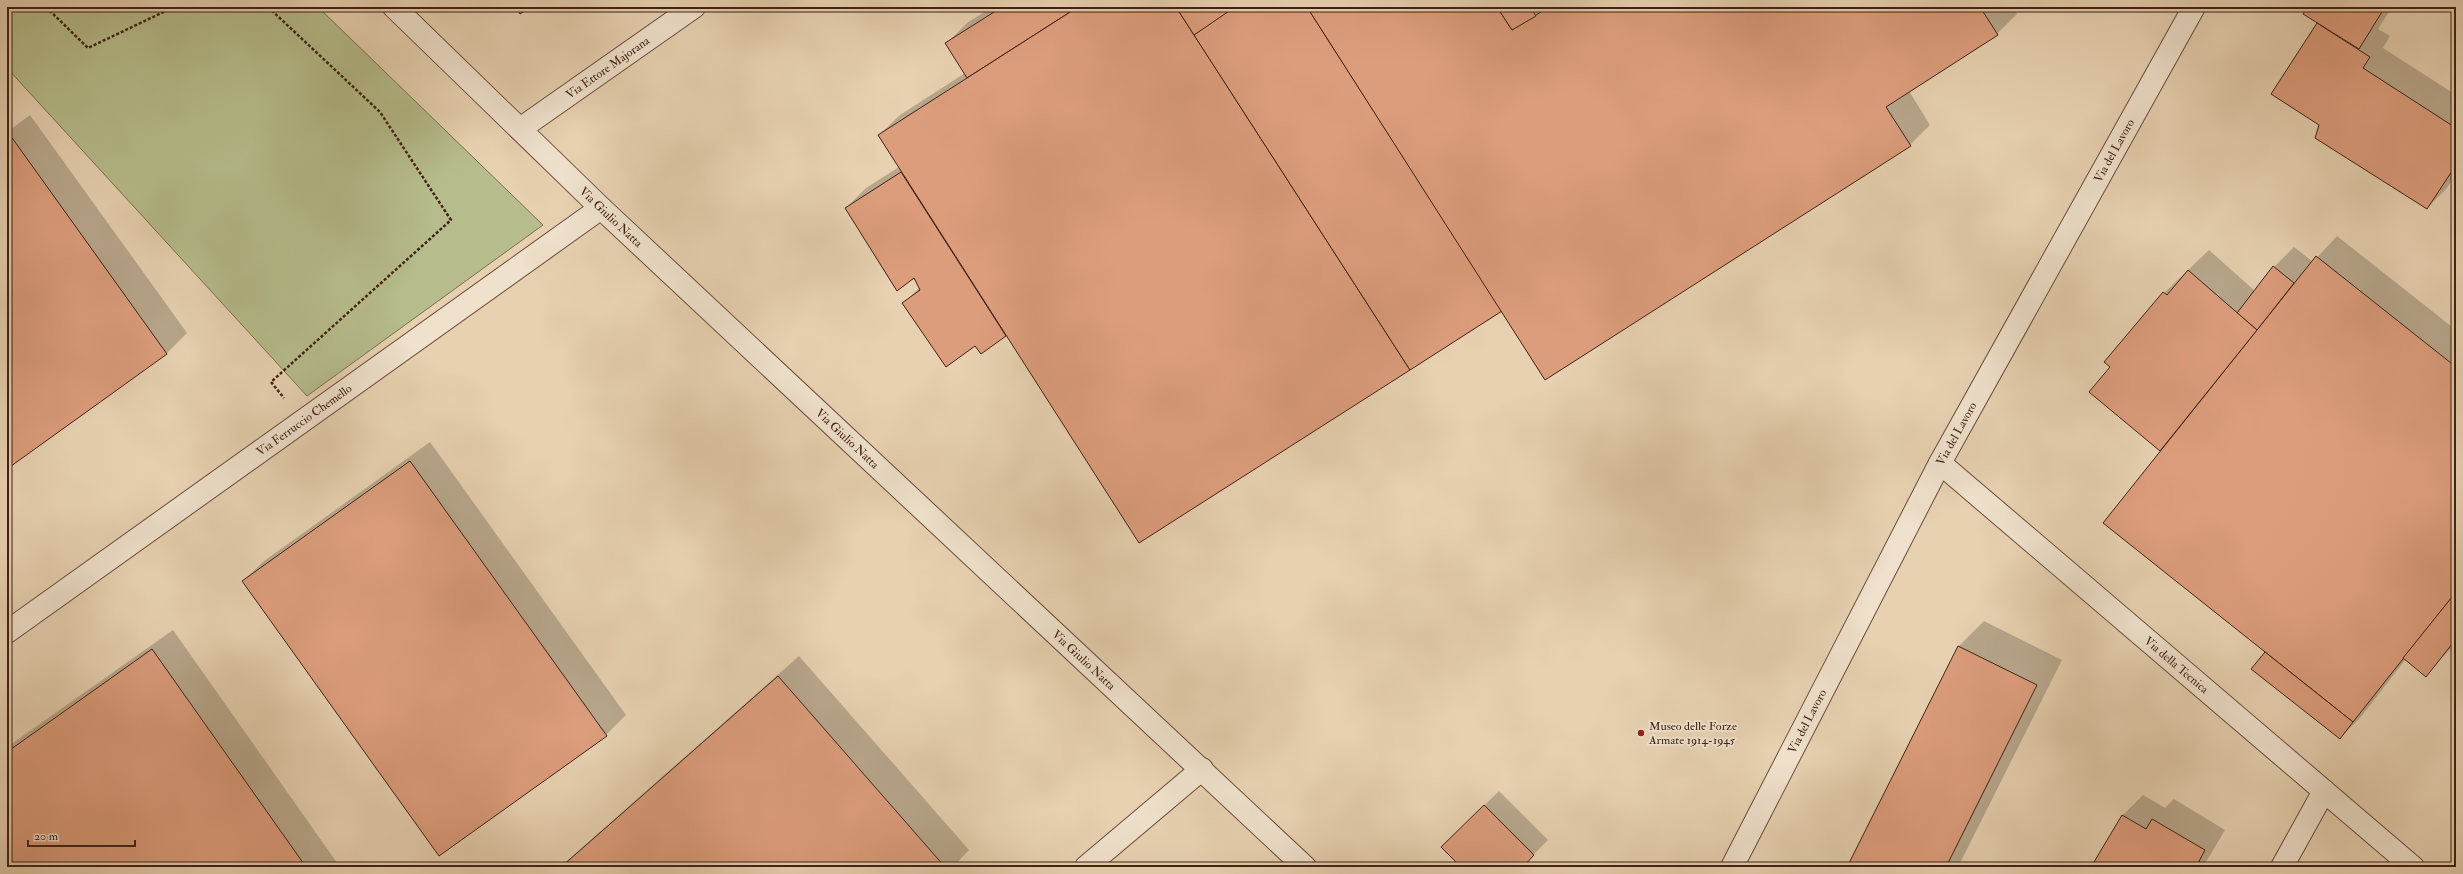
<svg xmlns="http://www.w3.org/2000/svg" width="2463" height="874" viewBox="0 0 2463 874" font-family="'IM FELL Double Pica',serif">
<rect width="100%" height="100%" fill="#e7d1b1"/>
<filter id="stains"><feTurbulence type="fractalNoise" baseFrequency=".005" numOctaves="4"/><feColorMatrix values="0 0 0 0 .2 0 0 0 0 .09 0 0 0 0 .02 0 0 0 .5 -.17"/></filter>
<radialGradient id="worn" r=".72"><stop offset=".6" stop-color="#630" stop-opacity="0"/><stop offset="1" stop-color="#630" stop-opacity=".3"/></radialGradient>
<polygon fill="#b6bc8b" stroke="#7c6e50" points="7,7 318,7 543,225 307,396 7,68"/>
<g fill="#0003">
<polygon points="992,7 2013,7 2017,14 1997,34 1909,91 1930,125 1910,145 1502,310 1006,334 981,353 976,344 904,303 920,287 914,276 846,208 866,188 899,167 879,135 900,115 965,73 946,44 967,23"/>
<polygon points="2308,7 2392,7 2378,29 2390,36 2383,48 2456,95 2456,174 2447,188 2427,208 2320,125 2272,94 2318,22"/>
<polygon points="30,115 187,333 167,353 7,468 7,132"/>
<polygon points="2337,236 2456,330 2456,643 2426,675 2406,659 2360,718 2340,738 2253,669 2266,651 2162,451 2090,392 2111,367 2164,293 2209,250 2255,291 2274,267 2294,247 2313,262"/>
<polygon points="430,442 626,715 606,735 243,581 264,561"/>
<polygon points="1984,621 2062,660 1958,867 1848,867 1959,646"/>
<polygon points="173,630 340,867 7,867 7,747"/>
<polygon points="799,656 969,850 953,867 560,867"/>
<polygon points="1499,791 1548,840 1521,867 1462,867 1442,847"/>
<polygon points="2143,795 2165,808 2174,799 2225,830 2203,867 2092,867 2122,816"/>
</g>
<g fill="#dc9d7c" stroke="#412115">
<polygon points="516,7 531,7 520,14"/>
<polygon points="1002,7 1078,7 967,78 945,43"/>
<polygon points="1078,7 1176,7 1410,370 1139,543 878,135"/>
<polygon points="1176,7 1235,7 1236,8 1194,35"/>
<polygon points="1235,7 1307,7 1502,311 1410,370 1194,35"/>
<polygon points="1307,7 1497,7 1512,30 1549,7 1980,7 1998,35 1886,107 1911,146 1545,380"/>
<polygon points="1497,7 1530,7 1536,16 1512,30"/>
<polygon points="2307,7 2385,7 2359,49 2303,14"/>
<polygon points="2317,23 2370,57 2363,68 2456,128 2456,165 2427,209 2315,138 2319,125 2271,94"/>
<polygon points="10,135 167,354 7,469 7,137"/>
<polygon points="901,172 1006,336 981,354 975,346 946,367 902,303 920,290 914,278 897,291 845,208"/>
<polygon points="2316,256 2456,367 2456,592 2353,722 2103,523"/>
<polygon points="2273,266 2294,283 2257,330 2237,313"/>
<polygon points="2188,270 2257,330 2160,451 2089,392 2110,367 2104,362 2163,292 2167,295"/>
<polygon points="410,461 607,736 439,856 242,581"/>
<polygon points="2456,592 2456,639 2426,677 2403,658"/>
<polygon points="1958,646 2037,685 1946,867 1847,867"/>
<polygon points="152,649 306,867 7,867 7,752"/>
<polygon points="2265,652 2353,722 2340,739 2251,669"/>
<polygon points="778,676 945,867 561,867 618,817"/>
<polygon points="1484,805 1534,855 1523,867 1461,867 1441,847"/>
<polygon points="2122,815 2146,829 2152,819 2205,850 2196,867 2091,867"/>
</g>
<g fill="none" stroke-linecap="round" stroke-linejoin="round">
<defs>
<g id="minor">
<path id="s1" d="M394,7L601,208L1305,867"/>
<path id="s2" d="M520,129L694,7"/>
<path id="s3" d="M1940,463L2413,867"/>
<path id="s4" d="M7,632L601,208"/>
<polyline points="1086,867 1202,769"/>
<path id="s5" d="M1732,867L1940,463L2194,7"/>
<polyline points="2282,867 2324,791"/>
</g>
</defs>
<use href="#minor" stroke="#6a4d3c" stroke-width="24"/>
<g stroke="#412115" stroke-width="2.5" stroke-dasharray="3 2" stroke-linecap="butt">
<polyline points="46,7 88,48 174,7"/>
<polyline points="268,7 380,112 451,220 271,382 284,398"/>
</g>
<use href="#minor" stroke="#efe1cc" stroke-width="22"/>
</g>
<circle fill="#8f2418" stroke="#efe1cc" stroke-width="1.5" cx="1641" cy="733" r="4"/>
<g text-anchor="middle" stroke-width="3.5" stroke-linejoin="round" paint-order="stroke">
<g font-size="12" fill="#412115" stroke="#efe1cc">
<text dy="4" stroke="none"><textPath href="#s2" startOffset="107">Via Ettore Majorana</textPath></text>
<text dy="4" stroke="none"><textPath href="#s5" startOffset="812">Via del Lavoro</textPath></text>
<text dy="4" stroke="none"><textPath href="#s1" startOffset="302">Via Giulio Natta</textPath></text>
<text dy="4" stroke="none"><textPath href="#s4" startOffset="365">Via Ferruccio Chemello</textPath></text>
<text dy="4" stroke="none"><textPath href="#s5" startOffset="488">Via del Lavoro</textPath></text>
<text dy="4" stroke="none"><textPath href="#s1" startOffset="626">Via Giulio Natta</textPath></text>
<text dy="4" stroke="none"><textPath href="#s1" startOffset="950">Via Giulio Natta</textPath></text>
<text dy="4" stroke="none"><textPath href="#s3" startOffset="311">Via della Tecnica</textPath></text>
<text dy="4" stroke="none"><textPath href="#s5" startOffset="164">Via del Lavoro</textPath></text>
</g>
<g font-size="12" fill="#412115" stroke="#efe1cc" text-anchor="start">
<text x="1649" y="730">Museo delle Forze<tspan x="1649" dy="14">Armate 1914-1945</tspan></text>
</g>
</g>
<rect width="2463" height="874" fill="none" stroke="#e7d1b1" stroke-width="24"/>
<rect x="8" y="8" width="2447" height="858" fill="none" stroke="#412115" stroke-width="2"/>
<rect x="12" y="12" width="2439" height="850" fill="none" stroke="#412115"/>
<path d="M28 840v6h107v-6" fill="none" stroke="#412115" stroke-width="2"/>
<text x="34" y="840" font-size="12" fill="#412115" stroke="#efe1cc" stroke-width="3" paint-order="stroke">20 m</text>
<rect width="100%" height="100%" filter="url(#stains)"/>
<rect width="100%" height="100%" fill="url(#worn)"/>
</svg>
